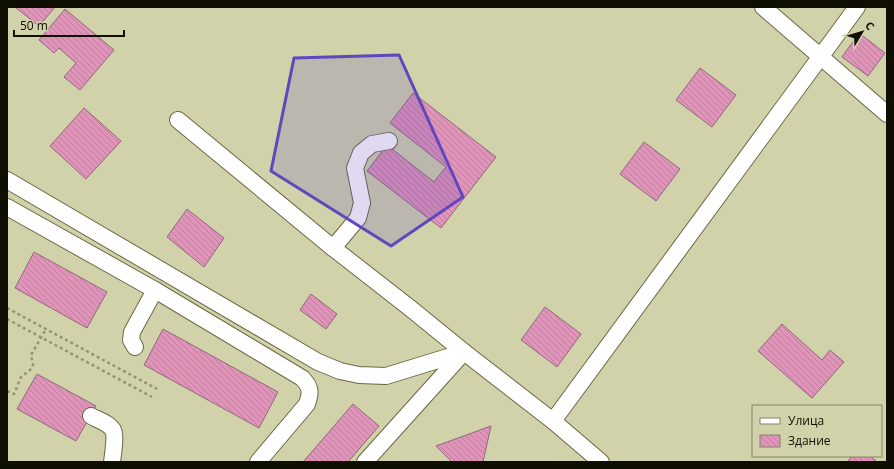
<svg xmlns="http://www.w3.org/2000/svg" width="894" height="469" viewBox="0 0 894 469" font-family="'Open Sans',sans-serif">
<defs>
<pattern id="building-back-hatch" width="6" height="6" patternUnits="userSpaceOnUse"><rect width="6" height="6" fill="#e193ba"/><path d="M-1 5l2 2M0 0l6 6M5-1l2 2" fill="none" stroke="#c07e9e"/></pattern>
</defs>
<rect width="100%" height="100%" fill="#d2d2aa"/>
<g fill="url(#building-back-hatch)" stroke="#8e697b">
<polygon points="15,7 55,7 39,26"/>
<polygon points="65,9 114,50 80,90 64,77 76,63 59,48 54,53 39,40"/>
<polygon points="859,33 885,53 868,76 842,57"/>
<polygon points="700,68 736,95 712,127 676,100"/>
<polygon points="413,93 496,157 441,228 367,171 387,145 434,182 446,167 390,123"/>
<polygon points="84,108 121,141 86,179 50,146"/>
<polygon points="644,142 680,169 656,201 620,174"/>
<polygon points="187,209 224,238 204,267 167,237"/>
<polygon points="34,252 107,292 87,328 15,288"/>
<polygon points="311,294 337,314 326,329 300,310"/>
<polygon points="545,307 581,334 557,367 521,340"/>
<polygon points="782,324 822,360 830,350 844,362 812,398 758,351"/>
<polygon points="163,329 278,392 259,428 144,365"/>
<polygon points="37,374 96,406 76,441 17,409"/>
<polygon points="353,404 379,426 348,462 303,462"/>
<polygon points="491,426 483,462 452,462 436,446"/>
<polygon points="852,456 870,456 877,462 847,462"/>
</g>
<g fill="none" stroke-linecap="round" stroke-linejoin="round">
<defs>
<g id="minor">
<polyline points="763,7 887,114"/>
<polyline points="178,120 333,248"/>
<polyline points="7,180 318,362 340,371 359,375 386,376 464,352 553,421 601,462"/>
<path d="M7,207L155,290L302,378C311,387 311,393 307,404L258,462"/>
<polyline points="135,347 131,340 132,332 155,290"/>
<path d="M91,416C98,420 109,423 113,430C116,436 113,454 112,462"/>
<polyline points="553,421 857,7"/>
<polyline points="365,462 464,352 410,308 333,248 358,218 362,203 355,168 361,153 372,144 389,141"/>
</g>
</defs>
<use href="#minor" stroke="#686843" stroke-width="18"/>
<g stroke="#949475" stroke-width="2.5" stroke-dasharray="3 3" stroke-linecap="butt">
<polyline points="7,308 157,389"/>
<polyline points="7,319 152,397"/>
<polyline points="7,391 14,394 21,377 30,370 33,365 31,355 46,329"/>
</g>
<use href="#minor" stroke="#fff" stroke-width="16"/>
</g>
<path fill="#6146be" fill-opacity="0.2" stroke="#6146be" stroke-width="3" stroke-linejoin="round" d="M399,55L463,197L391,246L271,171L294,58Z"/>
<rect width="894" height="469" fill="none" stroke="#0e0e02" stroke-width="16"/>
<rect x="752" y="405" width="130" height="52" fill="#d2d2aa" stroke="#848467"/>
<rect x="760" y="418" width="20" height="6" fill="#ffffff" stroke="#848467"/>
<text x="788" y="425" font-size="12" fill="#0e0e02">Улица</text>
<rect x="760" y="435" width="20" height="12" fill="url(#building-back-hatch)" stroke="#848467"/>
<text x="788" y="445" font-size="12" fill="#0e0e02">Здание</text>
<g transform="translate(862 32) rotate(52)" stroke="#d2d2aa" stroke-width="3" paint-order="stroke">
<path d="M0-3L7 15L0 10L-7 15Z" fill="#0e0e02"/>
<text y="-6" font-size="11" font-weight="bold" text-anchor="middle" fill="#0e0e02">С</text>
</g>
<path d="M14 30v6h110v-6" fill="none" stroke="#0e0e02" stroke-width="2"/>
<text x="20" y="30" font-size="12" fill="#0e0e02" stroke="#d2d2aa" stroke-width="3" paint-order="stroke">50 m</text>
</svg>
